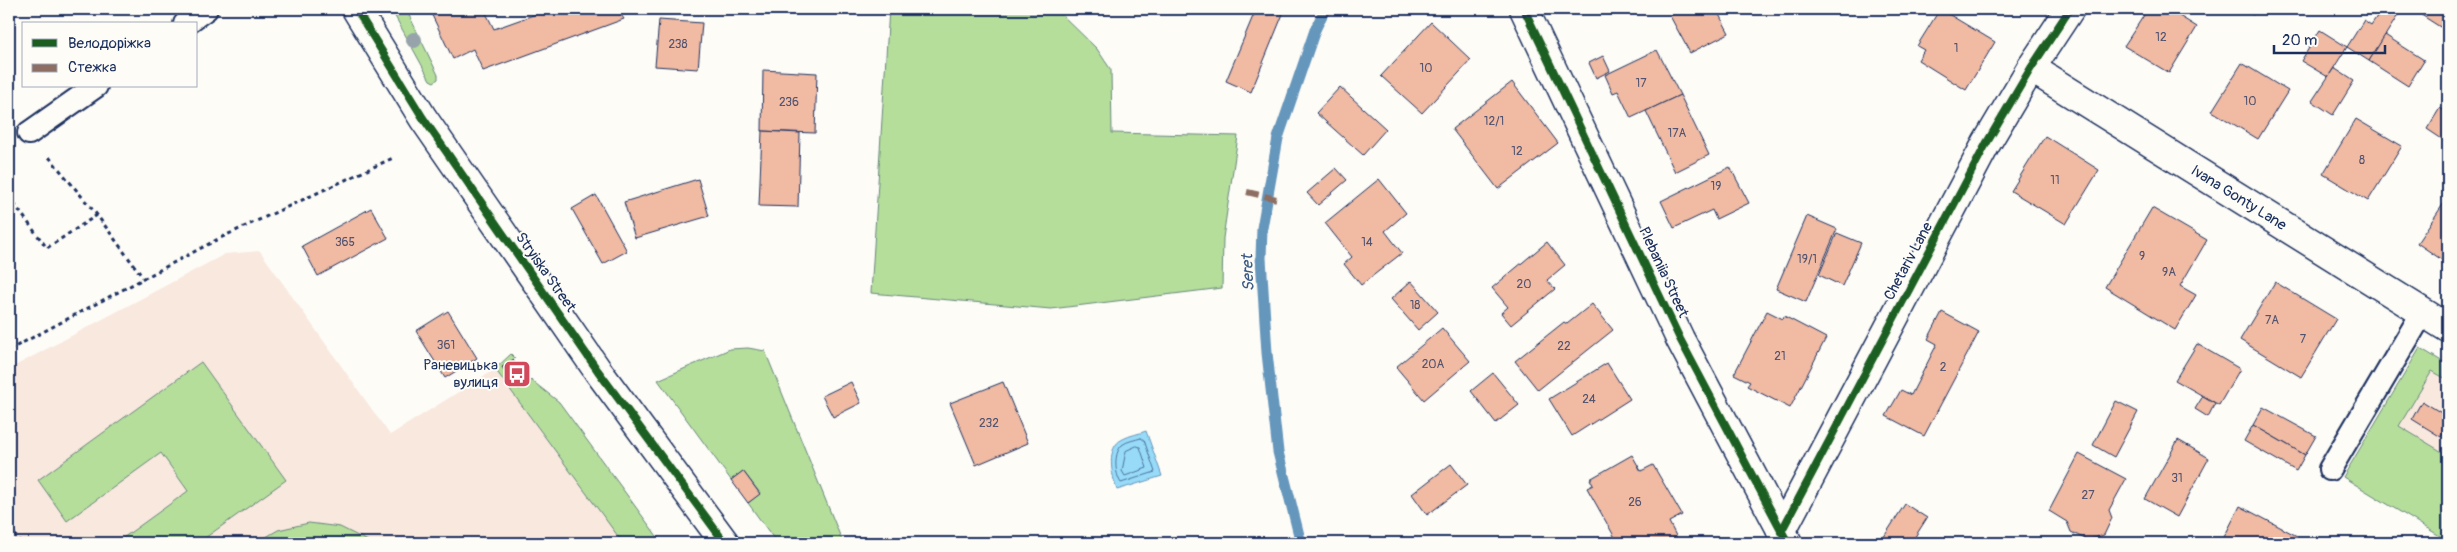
<svg xmlns="http://www.w3.org/2000/svg" width="2457" height="552" viewBox="0 0 2457 552" font-family="Pangolin,sans-serif">
<rect width="100%" height="100%" fill="#fdfcf7"/>
<filter id="ink" filterUnits="userSpaceOnUse"><feTurbulence type="fractalNoise" baseFrequency=".02" numOctaves="2"/><feDisplacementMap in="SourceGraphic" scale="10" xChannelSelector="R" yChannelSelector="G"/><feConvolveMatrix kernelMatrix="1 2 1 2 8 2 1 2 1" color-interpolation-filters="sRGB"/></filter>
<g filter="url(#ink)">
<g fill="#f9e8de">
<polygon points="260,251 390,435 495,369 623,543 9,543 9,369 225,254"/>
<polygon points="2432,371 2448,380 2448,447 2444,453 2399,426"/>
</g>
<g fill="#b5de9b" stroke="#68867c">
<polygon points="391,9 406,9 438,75 438,79 434,82 430,80"/>
<polygon points="889,9 1056,9 1097,49 1111,70 1112,133 1238,136 1223,238 1222,288 1051,309 871,293"/>
<polygon points="748,348 765,351 843,543 777,543 748,503 760,493 743,471 731,480 658,380 730,349"/>
<polygon points="2420,348 2448,365 2448,380 2432,371 2399,426 2444,453 2448,447 2448,541 2343,477"/>
<polygon points="511,354 515,358 503,367 519,389 531,380 559,402 662,543 623,543 495,369"/>
<polygon points="201,362 286,480 198,543 116,543 188,491 161,453 67,521 38,480"/>
<polygon points="309,523 340,527 372,543 256,543 278,530"/>
</g>
<path fill="#97dbf9" stroke="#6596bb" d="M1146,431L1162,476L1117,490C1112,476 1105,447 1123,439C1130,435 1139,434 1146,431Z"/>
<g fill="none" stroke-linecap="round" stroke-linejoin="round">
<g stroke="#4d749c" stroke-width="1">
<path d="M1141,438L1144,440L1155,472L1121,483C1115,474 1113,454 1122,445C1127,441 1135,440 1141,438Z"/>
<polygon points="1137,446 1140,447 1147,468 1125,476 1122,471 1126,451"/>
</g>
<polyline stroke="#6596bb" stroke-width="11" points="1301,543 1278,452 1267,353 1261,258 1262,228 1278,138 1315,30 1325,9"/>
</g>
<g fill="#f0baa3" stroke="#1b2f5e">
<polygon points="429,9 484,9 494,29 550,9 617,9 624,19 483,71 473,49 453,59"/>
<polygon points="1256,9 1285,9 1251,92 1226,81"/>
<polygon points="1683,9 1716,9 1729,33 1690,53 1670,16"/>
<polygon points="1940,9 1995,42 1966,90 1918,60 1924,50 1917,46"/>
<polygon points="2148,9 2168,9 2197,27 2169,73 2124,46"/>
<polygon points="2243,9 2257,9 2253,15"/>
<polygon points="2382,9 2402,9 2369,61 2347,47 2364,20 2371,25"/>
<polygon points="2412,9 2448,9 2448,32"/>
<polygon points="659,20 702,23 698,69 655,66"/>
<polygon points="1431,22 1471,60 1422,113 1381,76"/>
<polygon points="2320,30 2347,47 2328,77 2301,61"/>
<polygon points="2385,35 2424,60 2408,86 2369,61"/>
<polygon points="1657,50 1680,95 1631,118 1618,91 1613,93 1605,75"/>
<polygon points="1603,56 1610,71 1596,78 1589,63"/>
<polygon points="2242,63 2288,91 2258,139 2212,111"/>
<polygon points="2334,68 2354,81 2333,115 2312,101"/>
<polygon points="763,70 817,73 815,133 762,131"/>
<polygon points="1512,82 1558,143 1498,189 1452,129"/>
<polygon points="1340,87 1386,129 1363,155 1316,113"/>
<polygon points="1680,95 1709,155 1675,172 1646,111"/>
<polygon points="2440,108 2448,113 2448,143 2427,129"/>
<polygon points="2356,119 2402,146 2368,201 2323,174"/>
<polygon points="762,131 800,133 798,207 759,206"/>
<polygon points="2045,136 2099,170 2066,224 2011,191"/>
<polygon points="1730,167 1749,203 1716,219 1712,210 1674,228 1661,201"/>
<polygon points="1336,168 1347,180 1318,205 1307,193"/>
<polygon points="698,179 709,216 635,238 624,202"/>
<polygon points="1379,179 1406,213 1385,231 1402,253 1361,285 1344,264 1352,257 1325,223"/>
<polygon points="596,195 627,251 603,264 572,209"/>
<polygon points="2444,203 2448,206 2448,264 2417,243"/>
<polygon points="371,208 388,238 318,276 302,246"/>
<polygon points="2152,208 2207,240 2180,286 2196,295 2175,330 2105,287"/>
<polygon points="1807,216 1837,229 1806,302 1776,289"/>
<polygon points="1837,233 1861,243 1842,286 1819,275"/>
<polygon points="1547,242 1565,265 1547,280 1555,289 1511,325 1501,313 1508,307 1492,288"/>
<polygon points="1411,281 1438,312 1418,330 1391,299"/>
<polygon points="2275,282 2336,319 2301,377 2240,340"/>
<polygon points="1592,304 1613,330 1538,390 1515,361 1564,322 1567,324"/>
<polygon points="448,311 477,358 445,378 416,331"/>
<polygon points="1767,311 1783,319 1784,316 1826,338 1790,408 1747,386 1750,382 1734,374"/>
<polygon points="1942,312 1979,332 1924,436 1886,416 1901,390 1911,395 1937,344 1928,339"/>
<polygon points="1442,328 1470,361 1424,400 1396,367"/>
<polygon points="2197,344 2240,369 2219,405 2175,380"/>
<polygon points="513,360 529,382 519,389 502,367"/>
<polygon points="1607,363 1630,399 1572,436 1549,399"/>
<polygon points="1493,373 1519,405 1496,423 1471,391"/>
<polygon points="851,382 861,403 833,417 822,396"/>
<polygon points="1003,382 1028,443 976,465 950,403"/>
<polygon points="2203,396 2215,403 2208,417 2195,409"/>
<polygon points="2116,401 2138,412 2114,457 2093,445"/>
<polygon points="2422,401 2448,417 2448,424 2441,437 2412,419"/>
<polygon points="2263,407 2316,436 2305,455 2253,425"/>
<polygon points="2253,425 2305,455 2296,471 2244,441"/>
<polygon points="2178,440 2209,458 2177,517 2145,499"/>
<polygon points="2079,454 2126,479 2109,510 2112,518 2104,535 2087,540 2071,532 2067,522 2049,511"/>
<polygon points="1632,455 1641,471 1653,465 1682,515 1669,522 1677,538 1668,543 1618,543 1587,488 1593,485 1590,479"/>
<polygon points="1451,464 1467,485 1427,515 1412,494"/>
<polygon points="743,471 760,494 748,503 731,480"/>
<polygon points="1905,504 1927,518 1911,543 1880,543"/>
<polygon points="2240,506 2297,536 2294,543 2221,543"/>
</g>
<g fill="none" stroke-linecap="round" stroke-linejoin="round">
<defs>
<g id="lane">
<polyline points="185,24 206,9"/>
<polyline points="29,133 96,86"/>
<polyline points="2330,469 2423,312"/>
</g>
<g id="street">
<polyline points="1524,9 1680,339 1788,543"/>
<path id="s1" d="M2031,68L2448,328"/>
<polyline points="1781,532 1986,144 2031,68 2070,9"/>
</g>
<polyline id="secondary" points="356,9 423,118 598,371 725,543"/>
</defs>
<use href="#lane" stroke="#1b2f5e" stroke-width="26"/>
<use href="#street" stroke="#1b2f5e" stroke-width="31"/>
<use href="#secondary" stroke="#1b2f5e" stroke-width="31"/>
<g stroke="#1b2f5e" stroke-width="3" stroke-dasharray="4 4" stroke-linecap="butt">
<polyline points="49,157 97,215 144,279"/>
<polyline points="9,197 47,248 97,215"/>
<polyline points="9,350 220,238 395,157"/>
<polyline points="9,527 21,543"/>
</g>
<use href="#lane" stroke="#fdfcf7" stroke-width="22"/>
<use href="#street" stroke="#fdfcf7" stroke-width="28"/>
<use href="#secondary" stroke="#fdfcf7" stroke-width="28"/>
<polyline stroke="#8d6e63" stroke-width="6" stroke-dasharray="12 6" stroke-linecap="butt" points="1247,192 1277,199"/>
<defs>
<g id="cycleway">
<polyline points="356,9 423,118 598,371 725,543"/>
<polyline points="1524,9 1680,339 1788,543"/>
<polyline points="1781,532 1986,144 2031,68 2070,9"/>
</g>
</defs>
<use href="#cycleway" stroke="#fdfcf7" stroke-width="11"/>
<use href="#cycleway" stroke="#1b5e20" stroke-width="8"/>
</g>
<circle fill="#96a3ab" cx="414" cy="40" r="8"/>
</g>
<defs>
<symbol id="bus-square" viewBox="-11 -11 22 22"><rect x="-9" y="-9" width="18" height="18" rx="4" fill="#d1495b" stroke="#fdfcf7"/><path d="M-5-6H5V4H4V6H2V4H-2V6H-4V4H-5ZM-3.5-4V0h7V-4ZM-3.5 1.2v1.5H-2V1.2ZM2 1.2v1.5H3.5V1.2Z" fill="#fff"/></symbol>
</defs>
<g fill-rule="evenodd">
<use href="#bus-square" x="501" y="358" width="32" height="32"/>
</g>
<g text-anchor="middle" stroke-width="4" stroke-linejoin="round" paint-order="stroke">
<g font-size="12" fill="#50526f">
<text x="2161" y="41">12</text>
<text x="678" y="48">238</text>
<text x="1956" y="52">1</text>
<text x="1426" y="72">10</text>
<text x="1641" y="87">17</text>
<text x="2250" y="105">10</text>
<text x="789" y="106">236</text>
<text x="1494" y="125">12/1</text>
<text x="1677" y="137">17А</text>
<text x="1517" y="155">12</text>
<text x="2362" y="164">8</text>
<text x="2055" y="184">11</text>
<text x="1716" y="190">19</text>
<text x="345" y="246">365</text>
<text x="1367" y="246">14</text>
<text x="2142" y="260">9</text>
<text x="1807" y="263">19/1</text>
<text x="2169" y="276">9А</text>
<text x="1524" y="288">20</text>
<text x="1415" y="309">18</text>
<text x="2272" y="324">7А</text>
<text x="2303" y="343">7</text>
<text x="446" y="349">361</text>
<text x="1564" y="350">22</text>
<text x="1780" y="360">21</text>
<text x="1433" y="368">20А</text>
<text x="1943" y="371">2</text>
<text x="1589" y="403">24</text>
<text x="989" y="427">232</text>
<text x="2177" y="482">31</text>
<text x="2088" y="499">27</text>
<text x="1635" y="506">26</text>
</g>
<g font-size="15" fill="#1b2f5e" stroke="#fdfcf7">
<text dy="5" stroke="none"><textPath href="#s1" startOffset="245">Ivana Gonty Lane</textPath></text>
<text transform="translate(1908 261) rotate(-62)" y="5">Chetariv Lane</text>
<text transform="translate(546 272) rotate(55)" y="5">Stryiska Street</text>
<text transform="translate(1664 272) rotate(65)" y="5">Plebaniia Street</text>
</g>
<g font-size="15" fill="#1b2f5e" stroke="#fdfcf7" text-anchor="end">
<text x="498" y="370">Раневицька<tspan x="498" dy="17">вулиця</tspan></text>
</g>
<g font-size="16" font-style="italic" fill="#3a5a85" stroke="#fdfcf7">
<text transform="translate(1247 273) rotate(-92)" y="6">Seret</text>
</g>
</g>
<rect width="2457" height="552" fill="none" stroke="#fdfcf7" stroke-width="30"/>
<rect x="15" y="15" width="2427" height="522" fill="none" stroke="#1b2f5e" stroke-width="2" filter="url(#ink)"/>
<rect x="22" y="22" width="175" height="65" fill="#fdfcf7" stroke="#a3aaba"/>
<rect x="32" y="39" width="25" height="8" fill="#1b5e20" stroke="#a3aaba"/>
<text x="68" y="48" font-size="15" fill="#1b2f5e">Велодоріжка</text>
<rect x="32" y="64" width="25" height="8" fill="#8d6e63" stroke="#a3aaba"/>
<text x="68" y="72" font-size="15" fill="#1b2f5e">Стежка</text>
<path d="M2274 45v8h111v-8" fill="none" stroke="#1b2f5e" stroke-width="2.5"/>
<text x="2282" y="45" font-size="15" fill="#1b2f5e" stroke="#fdfcf7" stroke-width="4" paint-order="stroke">20 m</text>
</svg>
